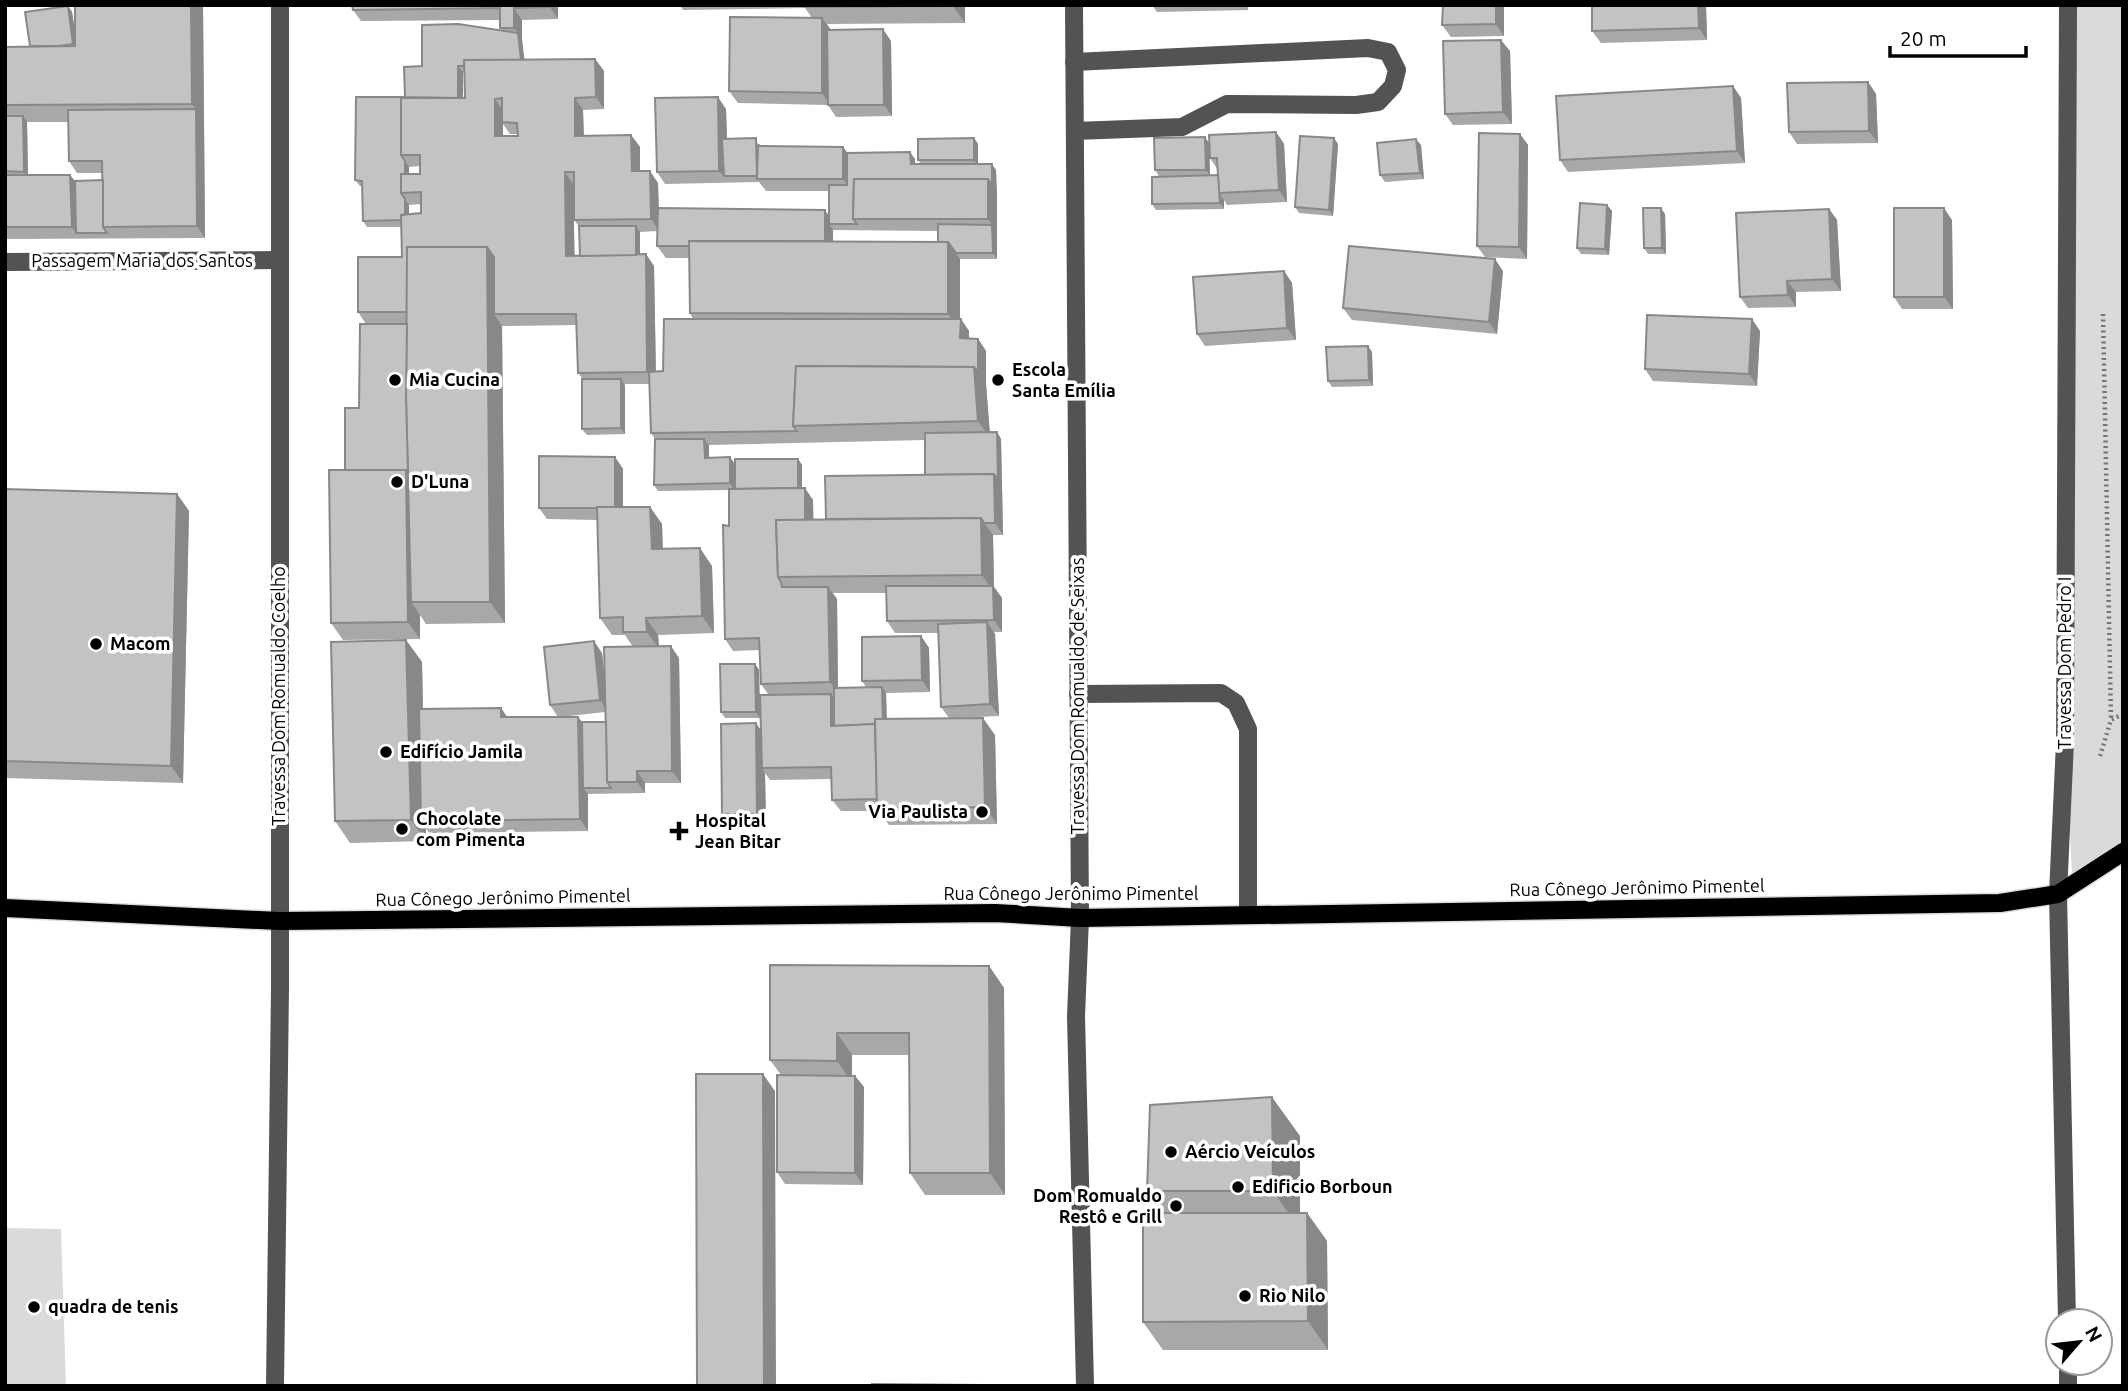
<svg xmlns="http://www.w3.org/2000/svg" width="2128" height="1391" viewBox="0 0 2128 1391" font-family="Ubuntu,sans-serif">
<rect width="100%" height="100%" fill="#fff"/>
<g fill="#dadada">
<polygon points="2068,5 2123,5 2123,860 2073,891 2065,742"/>
<polygon points="5,1228 61,1229 66,1386 5,1386"/>
</g>
<g fill="none" stroke-linecap="round" stroke-linejoin="round">
<defs>
<polyline id="major" points="5,908 279,921 995,913 1080,918 2000,903 2058,894 2123,852"/>
</defs>
<use href="#major" stroke="#dbdbdb" stroke-width="21"/>
<g stroke="#757575" stroke-width="4.5" stroke-dasharray="2 3.5" stroke-linecap="butt">
<polyline points="2103,314 2111,720 2123,714"/>
<polyline points="2100,756 2111,720"/>
</g>
<g stroke="#535353" stroke-width="18">
<polyline points="1074,5 1080,918 1076,1016 1085,1386"/>
<polyline points="1074,62 1368,48 1388,52 1397,70 1393,86 1378,102 1356,105 1227,104 1182,127 1075,131"/>
<polyline points="5,262 278,260"/>
<polyline points="1078,694 1221,693 1236,703 1248,729 1248,915"/>
<polyline points="2067,1321 2058,894 2065,742 2068,5"/>
<polyline points="2068,1363 2068,1386"/>
<polyline points="275,1386 280,988 280,5"/>
</g>
<use href="#major" stroke="#000" stroke-width="18"/>
</g>
<g fill="#a8a8a8" fill-rule="evenodd">
<path d="M203,5L205,238L5,239V47L30,46L68,6L72,12L75,32ZM27,122H69V161L77,173H103V180L75,181L70,175H28Z"/>
<path d="M352,5H558V19L522,20V39L524,60L595,59L604,71V109L583,110L584,135H631L640,147V171L658,183L659,208L829,216V191H766L759,182L665,184L657,172L726,109L727,139L760,144V146L843,147L847,153L915,159V164H921L918,160L974,138L978,144V164L996,170L997,259H960V319L969,331V339H978L986,351V384L990,433L997,432L1001,439L1003,535H993L994,587L1002,598V632H994L995,634L999,716L957,718L995,735L997,824L889,825L879,811H841L832,800V779L770,780L765,773L766,826H731L722,814L756,723L761,731L768,694L761,684L760,650L733,651L725,639L729,526V490L658,491L654,485L655,439L651,433L650,384H624L625,434L587,435L582,429L583,379L578,373L577,325L502,326L505,623L426,624L420,615V639L343,640L331,623L345,470L359,408L366,324L358,312L402,257L401,227H367L363,221L362,186H360L355,180L422,66L503,31L500,28V20L361,21L353,10ZM463,72H464L465,98H463ZM503,124L510,134H518V136H503ZM420,166V174H409V167ZM573,184L574,220L579,226L580,256H574ZM421,204V213L409,214V205ZM833,230L938,231V242L833,241ZM658,231L657,246L666,258H689L690,313L693,319L663,371L656,372L654,266L640,255V232ZM925,440V475L826,519L813,520V500L802,488V465L798,459L734,489V463L730,457L709,458V445ZM833,593H886L887,621L895,633H938L941,707L949,718L887,719L886,693L930,692L929,648L921,636L862,681L866,687L838,688L837,599Z"/>
<polygon points="680,5 965,5 965,23 827,24 831,30 891,41 892,116 836,117 828,105 738,103 729,91 812,18 805,8 683,10"/>
<polygon points="1152,5 1248,5 1248,10 1157,12"/>
<polygon points="1443,5 1504,5 1504,36 1451,37 1442,25"/>
<polygon points="1706,5 1707,40 1601,43 1592,31"/>
<polygon points="1510,51 1512,124 1453,125 1445,114"/>
<polygon points="1868,82 1876,94 1878,143 1797,144 1789,132"/>
<polygon points="1733,86 1741,98 1745,163 1568,172 1560,160"/>
<polygon points="1276,132 1284,144 1287,202 1227,205 1224,200 1224,209 1156,210 1152,204 1204,176 1159,176 1155,170 1209,143 1210,176 1218,175 1218,170 1210,158"/>
<polygon points="1520,134 1528,145 1527,259 1485,257 1477,246"/>
<polygon points="1338,144 1333,216 1299,213 1295,207"/>
<polygon points="1421,145 1424,179 1385,182 1380,175"/>
<polygon points="1607,205 1612,211 1609,255 1581,254 1577,248"/>
<polygon points="1829,209 1837,220 1841,291 1796,292 1796,307 1748,308 1740,297"/>
<polygon points="1665,214 1666,254 1648,254 1644,248"/>
<polygon points="1952,220 1953,309 1902,309 1894,297"/>
<polygon points="1284,271 1292,283 1296,340 1205,346 1197,334"/>
<polygon points="1503,271 1497,334 1352,320 1343,308"/>
<polygon points="1760,331 1757,386 1653,381 1645,369"/>
<polygon points="1372,352 1373,386 1332,387 1328,381"/>
<path d="M615,457L623,469V507H650L662,524L663,549L712,566L714,633L658,635L659,646L679,658L681,783H645V793L588,794V831L429,833L426,828V841L350,843L335,821L406,640L422,662L423,709L501,708L507,717H558L550,705L602,653L605,679L633,647L625,635H612L600,618L598,520L547,519L539,508ZM605,712L606,722H582L578,717H560Z"/>
<polygon points="5,489 177,494 189,511 183,783 5,778"/>
<polygon points="755,664 759,670 760,718 725,718 721,712"/>
<polygon points="989,966 1004,988 1005,1195 925,1195 910,1173 909,1055 852,1055 852,1076 855,1076 864,1087 863,1185 785,1184 777,1172 781,1075 770,1060"/>
<polygon points="1300,1136 1300,1213 1307,1213 1327,1241 1328,1350 1163,1350 1143,1322 1162,1213 1147,1191"/>
</g>
<g fill="#888">
<polygon points="191,5 203,5 205,238 197,226 196,109 192,104"/>
<polygon points="550,5 558,5 558,19 550,7"/>
<polygon points="953,5 965,5 965,23 953,6"/>
<polygon points="1496,5 1504,5 1504,36 1496,24"/>
<polygon points="1698,5 1706,5 1707,40 1699,28"/>
<polygon points="68,6 72,12 78,50 73,44"/>
<polygon points="514,8 522,20 522,39 526,72 522,66 518,33 514,28"/>
<polygon points="822,18 831,30 830,105 822,93"/>
<polygon points="883,29 891,41 892,116 884,105"/>
<polygon points="1501,40 1510,51 1512,124 1503,112"/>
<polygon points="595,59 604,71 604,109 596,97"/>
<polygon points="458,66 463,72 463,104 458,98"/>
<polygon points="1868,82 1876,94 1878,143 1869,131"/>
<polygon points="1733,86 1741,98 1745,163 1737,151"/>
<polygon points="718,97 726,109 728,176 724,176 719,171"/>
<polygon points="575,98 583,110 584,147 575,136"/>
<polygon points="495,99 503,111 503,148 495,136"/>
<polygon points="23,116 27,122 28,178 24,172"/>
<polygon points="1276,132 1284,144 1287,202 1279,190"/>
<polygon points="1520,134 1528,145 1527,259 1519,247"/>
<polygon points="631,135 640,147 640,183 632,171"/>
<polygon points="1205,137 1209,143 1210,176 1206,170"/>
<polygon points="974,138 978,144 978,166 974,160"/>
<polygon points="1334,138 1338,144 1333,216 1329,210"/>
<polygon points="1416,139 1421,145 1424,179 1420,173"/>
<polygon points="843,147 852,159 852,191 843,179"/>
<polygon points="910,152 915,159 915,170 911,164"/>
<polygon points="405,161 409,167 409,193 405,193"/>
<polygon points="992,164 996,170 997,191 992,185"/>
<polygon points="650,171 658,183 659,231 651,219"/>
<polygon points="565,172 573,184 575,268 566,256"/>
<polygon points="70,175 79,187 76,233 72,227"/>
<polygon points="988,179 997,191 997,259 993,253 992,225 988,219"/>
<polygon points="1219,194 1224,200 1224,209 1220,203"/>
<polygon points="405,199 409,205 409,226 405,220"/>
<polygon points="1607,205 1612,211 1609,255 1605,249"/>
<polygon points="1661,208 1665,214 1666,254 1662,248"/>
<polygon points="1944,208 1952,220 1953,309 1944,297"/>
<polygon points="1829,209 1837,220 1841,291 1832,279"/>
<polygon points="825,210 833,222 829,224 833,230 833,259 825,247"/>
<polygon points="636,226 640,232 640,267 636,261"/>
<polygon points="948,242 960,259 960,332 948,314"/>
<polygon points="487,247 502,269 494,314 502,326 505,623 490,602"/>
<polygon points="646,254 654,266 656,384 647,372"/>
<polygon points="1495,259 1503,271 1497,334 1489,322"/>
<polygon points="1284,271 1292,283 1296,340 1287,328"/>
<polygon points="1787,281 1796,292 1796,307 1788,295"/>
<polygon points="961,319 969,331 969,350 960,338"/>
<polygon points="1752,319 1760,331 1757,386 1749,374"/>
<polygon points="978,339 986,351 986,384 990,438 978,421 974,367"/>
<polygon points="1368,346 1372,352 1373,386 1369,380"/>
<polygon points="621,379 625,385 625,434 621,428"/>
<polygon points="997,432 1001,439 1003,535 995,523 994,474"/>
<polygon points="704,439 709,445 709,464 705,458"/>
<polygon points="615,457 623,469 623,520 615,508"/>
<polygon points="730,457 734,463 734,490 730,483"/>
<polygon points="798,459 802,465 802,495 798,489"/>
<polygon points="406,470 418,487 411,602 420,615 420,639 408,622"/>
<polygon points="805,488 813,500 814,537 805,525"/>
<polygon points="177,494 189,511 183,783 171,766"/>
<polygon points="650,507 662,524 663,567 652,549"/>
<polygon points="981,518 993,535 994,587 1002,598 1002,632 994,620 993,591 982,575"/>
<polygon points="700,548 712,566 714,633 702,616"/>
<polygon points="828,587 837,599 838,694 830,682"/>
<polygon points="646,618 658,635 659,649 647,632"/>
<polygon points="987,622 995,634 999,716 990,704"/>
<polygon points="921,636 929,648 930,692 922,680"/>
<polygon points="406,640 422,662 425,821 421,821 426,828 426,841 411,820"/>
<polygon points="594,641 602,653 608,712 600,700"/>
<polygon points="671,646 679,658 681,783 672,771"/>
<polygon points="755,664 759,670 760,718 756,712"/>
<polygon points="882,687 886,693 887,736 887,808"/>
<polygon points="831,694 839,706 839,731 831,726"/>
<polygon points="501,708 509,720 501,717"/>
<polygon points="578,717 587,728 583,788 588,794 588,831 580,819"/>
<polygon points="983,718 995,735 997,824 985,807"/>
<polygon points="756,723 764,735 762,768 765,773 766,826 757,814"/>
<polygon points="637,771 645,783 645,793 637,782"/>
<polygon points="989,966 1004,988 1005,1195 990,1173"/>
<polygon points="837,1033 852,1055 852,1082 837,1061"/>
<polygon points="763,1074 775,1091 776,1386 764,1386"/>
<polygon points="855,1076 864,1087 863,1185 855,1173"/>
<polygon points="1272,1097 1300,1136 1300,1230 1273,1191"/>
<polygon points="1307,1213 1327,1241 1328,1350 1308,1321"/>
</g>
<g fill="#c3c3c3" stroke="#888" stroke-width="2" fill-rule="evenodd">
<polygon points="75,5 191,5 192,104 5,105 5,47 75,46"/>
<polygon points="352,5 550,5 550,7 514,8 514,28 500,28 500,8 353,10"/>
<polygon points="805,5 953,5 953,6 805,7"/>
<polygon points="1443,5 1496,5 1496,24 1442,25"/>
<polygon points="1592,5 1698,5 1699,28 1592,31"/>
<polygon points="68,6 73,44 59,46 30,46 25,12"/>
<polygon points="730,17 822,18 822,93 729,91"/>
<polygon points="458,24 518,33 521,60 464,60 464,66 458,66 458,98 405,97 404,67 422,66 422,25"/>
<polygon points="883,29 884,105 828,105 827,30"/>
<polygon points="1501,40 1503,112 1445,114 1443,41"/>
<path d="M595,59L596,97L575,98V136L631,135L632,171H650L651,219L574,220V172H565L566,256L646,254L647,372L578,373L576,314H494V257L487,247H407V312H358V257H402L401,215L421,213V192L401,193V174H420V155H401V98H465L464,60ZM502,98V122L517,123L518,136H495V99Z"/>
<polygon points="1868,82 1869,131 1789,132 1787,83"/>
<polygon points="1733,86 1737,151 1560,160 1556,96"/>
<polygon points="356,97 405,97 405,98 401,98 401,155 405,161 405,174 401,174 401,193 405,199 405,214 401,215 401,220 363,221 362,181 355,180"/>
<polygon points="718,97 719,171 657,172 655,98"/>
<polygon points="196,109 197,226 103,227 102,161 69,161 68,110"/>
<polygon points="5,116 23,116 24,172 5,171"/>
<polygon points="1276,132 1279,190 1219,193 1217,158 1210,158 1209,135"/>
<polygon points="1479,133 1520,134 1519,247 1477,246"/>
<polygon points="1300,136 1334,138 1329,210 1295,207"/>
<polygon points="1205,137 1206,170 1155,170 1154,138"/>
<polygon points="756,138 757,176 724,176 722,139"/>
<polygon points="974,138 974,160 918,160 918,139"/>
<polygon points="1416,139 1420,173 1380,175 1377,143"/>
<polygon points="758,146 843,147 843,179 757,179"/>
<polygon points="910,152 911,164 992,164 992,185 988,179 854,179 853,219 857,224 829,224 829,185 847,185 847,153"/>
<polygon points="5,175 70,175 72,227 5,227"/>
<polygon points="1218,175 1220,203 1152,204 1152,177"/>
<polygon points="854,179 988,179 988,219 853,219"/>
<polygon points="103,180 103,227 107,233 76,233 75,181"/>
<polygon points="1580,203 1607,205 1605,249 1577,248"/>
<polygon points="658,208 825,210 825,241 689,241 689,246 657,246"/>
<polygon points="1643,208 1661,208 1662,248 1644,248"/>
<rect x="1894" y="208" width="50" height="89"/>
<polygon points="1829,209 1832,279 1787,281 1788,295 1740,297 1736,213"/>
<polygon points="938,224 992,225 993,253 956,253 948,242 938,242"/>
<polygon points="579,226 636,226 636,255 580,256"/>
<polygon points="689,241 948,242 948,314 690,313"/>
<polygon points="1349,246 1495,259 1489,322 1343,308"/>
<polygon points="407,247 487,247 490,602 411,602 406,398"/>
<polygon points="1284,271 1287,328 1197,334 1193,277"/>
<polygon points="1647,315 1752,319 1749,374 1645,369"/>
<polygon points="664,319 961,319 960,338 978,339 978,372 974,367 796,366 793,426 797,431 651,433 649,372 663,371"/>
<polygon points="360,324 407,324 406,398 408,472 406,470 345,470 345,408 359,408"/>
<polygon points="1368,346 1369,380 1328,381 1326,347"/>
<polygon points="796,366 974,367 978,421 793,426"/>
<polygon points="582,379 621,379 621,428 582,429"/>
<polygon points="997,432 998,480 994,474 925,475 925,433"/>
<polygon points="655,439 704,439 705,458 730,457 730,483 654,485"/>
<polygon points="539,456 615,457 615,507 597,507 597,508 539,508"/>
<polygon points="735,459 798,459 798,488 735,489"/>
<polygon points="329,470 406,470 408,622 331,623"/>
<polygon points="994,474 995,523 984,523 981,518 826,519 825,476"/>
<polygon points="805,488 805,520 776,520 778,577 781,582 782,587 828,587 830,682 761,684 759,638 725,639 723,525 729,526 729,489"/>
<polygon points="5,489 177,494 171,766 5,761"/>
<polygon points="597,507 650,507 652,549 700,548 702,616 646,618 647,632 623,632 623,617 600,618"/>
<polygon points="981,518 982,575 778,577 776,520"/>
<polygon points="886,586 993,586 994,620 887,621"/>
<polygon points="987,622 990,704 941,707 938,624"/>
<polygon points="921,636 922,680 862,681 862,637"/>
<polygon points="406,640 411,820 335,821 331,642"/>
<polygon points="594,641 600,700 550,705 544,647"/>
<polygon points="671,646 672,771 637,771 637,782 607,782 604,647"/>
<polygon points="720,664 755,664 756,712 721,712"/>
<polygon points="882,687 883,719 875,719 875,724 834,726 834,688"/>
<polygon points="831,694 831,726 875,724 877,799 832,800 831,767 762,768 760,695"/>
<polygon points="501,708 501,717 578,717 580,819 421,821 419,709"/>
<polygon points="983,718 985,807 877,808 875,719"/>
<polygon points="582,722 606,722 607,782 611,788 583,788"/>
<polygon points="756,723 757,814 722,814 721,724"/>
<polygon points="770,965 989,966 990,1173 910,1173 909,1033 837,1033 837,1061 770,1060"/>
<polygon points="696,1074 763,1074 764,1386 697,1386"/>
<polygon points="777,1075 855,1076 855,1173 777,1172"/>
<polygon points="1272,1097 1273,1191 1147,1191 1150,1105"/>
<polygon points="1143,1213 1307,1213 1308,1321 1143,1322"/>
<polygon points="872,1384 983,1385 983,1386 872,1386"/>
</g>
<g fill="#000" stroke="#fff" stroke-width="2.5">
<circle cx="395" cy="380" r="7"/>
<circle cx="998" cy="380" r="7"/>
<circle cx="397" cy="482" r="7"/>
<circle cx="96" cy="644" r="7"/>
<circle cx="386" cy="752" r="7"/>
<circle cx="982" cy="812" r="7"/>
<circle cx="402" cy="829" r="7"/>
<path d="M675.5 820.5h7v7h7v7h-7v7h-7v-7h-7v-7h7z"/>
<circle cx="1171" cy="1152" r="7"/>
<circle cx="1238" cy="1187" r="7"/>
<circle cx="1176" cy="1206" r="7"/>
<circle cx="1245" cy="1296" r="7"/>
<circle cx="34" cy="1307" r="7"/>
</g>
<g text-anchor="middle" stroke-width="7" stroke-linejoin="round" paint-order="stroke">
<g font-size="18" fill="#000" stroke="#fff">
<text x="142" y="267">Passagem Maria dos Santos</text>
<text transform="translate(2065 663) rotate(-90)" y="6">Travessa Dom Pedro I</text>
<text transform="translate(279 696) rotate(-90)" y="6">Travessa Dom Romualdo Coelho</text>
<text transform="translate(1078 696) rotate(-90)" y="6">Travessa Dom Romualdo de Seixas</text>
<text transform="translate(1637 888) rotate(-1)" y="6">Rua Cônego Jerônimo Pimentel</text>
<text x="1071" y="900">Rua Cônego Jerônimo Pimentel</text>
<text transform="translate(503 898) rotate(-1)" y="6">Rua Cônego Jerônimo Pimentel</text>
</g>
<g font-size="18" font-weight="bold" fill="#000" stroke="#fff" text-anchor="start">
<text x="1012" y="376">Escola<tspan x="1012" dy="21">Santa Emília</tspan></text>
<text x="409" y="386">Mia Cucina</text>
<text x="411" y="488">D'Luna</text>
<text x="110" y="650">Macom</text>
<text x="400" y="758">Edifício Jamila</text>
<text x="968" y="818" text-anchor="end">Via Paulista</text>
<text x="416" y="825">Chocolate<tspan x="416" dy="21">com Pimenta</tspan></text>
<text x="695" y="827">Hospital<tspan x="695" dy="21">Jean Bitar</tspan></text>
<text x="1185" y="1158">Aércio Veículos</text>
<text x="1252" y="1193">Edificio Borboun</text>
<text x="1162" y="1202" text-anchor="end">Dom Romualdo<tspan x="1162" dy="21">Restô e Grill</tspan></text>
<text x="1259" y="1302">Rio Nilo</text>
<text x="48" y="1313">quadra de tenis</text>
</g>
</g>
<rect width="2128" height="1391" fill="none" stroke="#000000" stroke-width="14"/>
<g transform="translate(2079 1342) rotate(62)"><circle r="33" fill="#ffffff" stroke="#999999" stroke-width="2"/>
<path d="M0-5L12 26L0 18L-12 26Z" fill="#000000"/>
<text y="-10" font-size="19" font-weight="bold" text-anchor="middle" fill="#000000">N</text>
</g>
<path d="M1890 46v10h136v-10" fill="none" stroke="#000000" stroke-width="3.5"/>
<text x="1900" y="46" font-size="21" fill="#000000" stroke="#ffffff" stroke-width="5" paint-order="stroke">20 m</text>
</svg>
